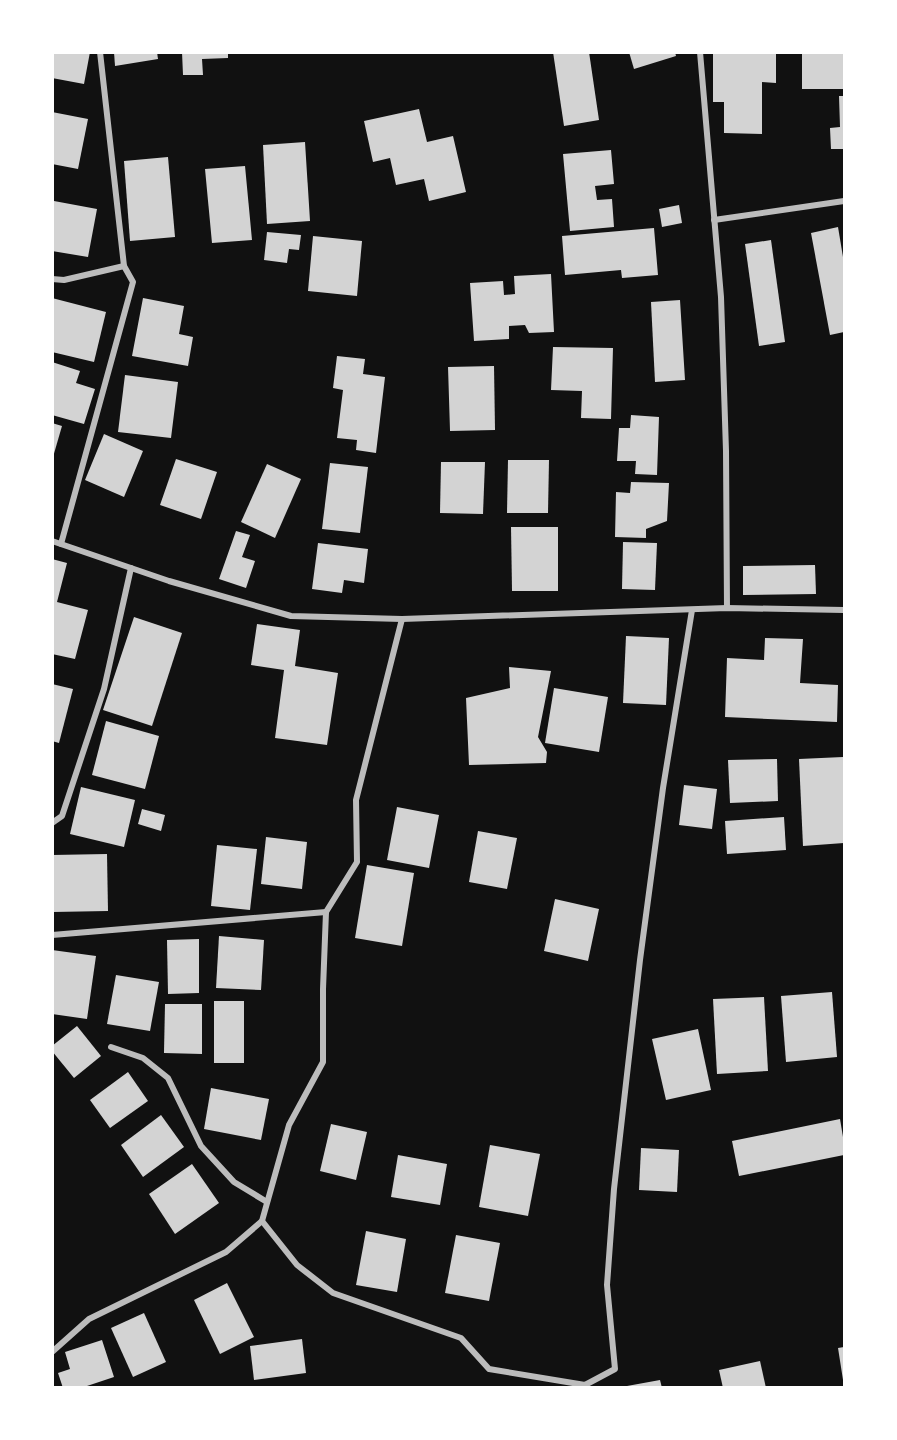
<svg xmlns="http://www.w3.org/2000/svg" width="897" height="1440" viewBox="0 0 897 1440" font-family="Figtree,sans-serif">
<rect width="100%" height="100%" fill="#111"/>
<g fill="#d3d3d3">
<polygon points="52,52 90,52 84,84 52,78"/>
<polygon points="114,52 157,52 158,59 115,66"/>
<polygon points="182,52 228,52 228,58 202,59 203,75 183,75"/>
<polygon points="553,52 589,52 599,120 564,126"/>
<polygon points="629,52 675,52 676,56 634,69"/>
<polygon points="713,52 776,52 776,83 762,82 762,134 724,133 724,102 713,102"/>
<rect x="802" y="52" width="42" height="37"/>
<polygon points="839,96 844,96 844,149 831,149 830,128 840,127"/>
<polygon points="419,109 427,142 453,136 466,192 429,201 424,179 396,185 390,158 373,162 364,121"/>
<polygon points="52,112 88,119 78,169 52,164"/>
<polygon points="305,142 310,221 267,224 263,145"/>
<polygon points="611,150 614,184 595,186 597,200 612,199 614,227 570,231 563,154"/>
<polygon points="168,157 175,237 130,241 124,161"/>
<polygon points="245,166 252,240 212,243 205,169"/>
<polygon points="54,201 97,209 88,257 52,251"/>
<polygon points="679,205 682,223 662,227 659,209"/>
<polygon points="838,227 844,263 844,332 830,335 811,233"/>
<polygon points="654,228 658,275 622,278 621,270 565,275 562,236"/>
<polygon points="267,232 301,235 299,250 289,249 287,263 264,260"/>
<polygon points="313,236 362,241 357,296 308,291"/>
<polygon points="771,240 785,342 759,346 745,244"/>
<polygon points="551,274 554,332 529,333 525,325 509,326 509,339 474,341 470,283 503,281 504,295 515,294 514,276"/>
<polygon points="52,298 106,312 94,362 52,352"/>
<polygon points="143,298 184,306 179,334 193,337 188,366 132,356"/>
<polygon points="680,300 685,380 655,382 651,302"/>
<polygon points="553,347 613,348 611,419 581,418 582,391 551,390"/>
<polygon points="337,356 365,359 363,374 385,377 376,453 356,450 357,440 337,438 343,390 333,388"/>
<polygon points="52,362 80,371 76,383 95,389 84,424 52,415"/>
<polygon points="494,366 495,430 450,431 448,367"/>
<polygon points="125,375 178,382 171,438 118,432"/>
<polygon points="631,415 659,417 657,475 635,474 636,461 617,461 619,428 630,428"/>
<polygon points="52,423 62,426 53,457 52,457"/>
<polygon points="104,434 143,451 124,497 85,480"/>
<polygon points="176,459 217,472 201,519 160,505"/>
<polygon points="508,460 549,460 548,513 507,513"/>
<polygon points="441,462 485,462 483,514 440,513"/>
<polygon points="330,463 368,467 360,533 322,529"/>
<polygon points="267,464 301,479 275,538 241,522"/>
<polygon points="631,482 669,483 667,521 646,529 646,538 615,537 616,492 630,493"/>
<polygon points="511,527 558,527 558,591 512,591"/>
<polygon points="236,531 250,535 242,557 255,561 246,588 219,579"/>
<polygon points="623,542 657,543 655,590 622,589"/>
<polygon points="318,543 368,549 364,583 344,580 342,593 312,589"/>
<polygon points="52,559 67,563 57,602 88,610 75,659 52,654"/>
<polygon points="815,565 816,594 743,595 743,566"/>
<polygon points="134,617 182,633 152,726 103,710"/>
<polygon points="257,624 300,630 295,666 338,673 327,745 275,738 284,670 251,665"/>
<polygon points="626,636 669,638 666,705 623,703"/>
<polygon points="765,638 803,639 800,683 838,685 837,722 725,717 727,658 764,660"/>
<polygon points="509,667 551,671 538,737 547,752 546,763 469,765 466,698 510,688"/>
<polygon points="52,684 73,689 59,743 52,741"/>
<polygon points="554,688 608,697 599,752 545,743"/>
<polygon points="106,721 159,736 145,789 92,775"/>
<polygon points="843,757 844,843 803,846 799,759"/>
<polygon points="777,759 778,801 730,803 728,760"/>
<polygon points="684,785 717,789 712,829 679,825"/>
<polygon points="81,787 135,800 124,847 70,834"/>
<polygon points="397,807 439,815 429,868 387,860"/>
<polygon points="142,809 165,815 161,831 138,824"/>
<polygon points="784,817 786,850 727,854 725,821"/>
<polygon points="478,831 517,838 507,889 469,882"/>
<polygon points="266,837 307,842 302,889 261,884"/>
<polygon points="217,845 257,849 250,910 211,906"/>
<polygon points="107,854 108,911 53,912 52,855"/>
<polygon points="367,865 414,873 402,946 355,938"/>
<polygon points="555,899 599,909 588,961 544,951"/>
<polygon points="219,936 264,940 261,990 216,988"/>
<polygon points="199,939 199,993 168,994 167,940"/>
<polygon points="52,950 96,956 87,1019 52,1014"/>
<polygon points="116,975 159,982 150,1031 107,1024"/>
<polygon points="832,992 837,1057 786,1062 781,996"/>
<polygon points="764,997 768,1071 717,1074 713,999"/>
<rect x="214" y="1001" width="30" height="62"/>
<polygon points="165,1004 202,1004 202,1054 164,1053"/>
<polygon points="77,1026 101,1056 74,1078 52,1051 52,1046"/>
<polygon points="698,1029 711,1090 666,1100 652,1039"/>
<polygon points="128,1072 148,1101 110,1128 90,1100"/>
<polygon points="211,1088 269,1099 261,1140 204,1129"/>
<polygon points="161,1115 184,1147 143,1177 121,1145"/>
<polygon points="840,1119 844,1143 844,1155 739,1176 732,1141"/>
<polygon points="331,1124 367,1132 356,1180 320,1171"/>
<polygon points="490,1145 540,1154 528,1216 479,1207"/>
<polygon points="641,1148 679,1150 677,1192 639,1190"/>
<polygon points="398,1155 447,1164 440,1205 391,1197"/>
<polygon points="192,1164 219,1203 175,1234 149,1194"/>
<polygon points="366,1231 406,1239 397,1292 356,1285"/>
<polygon points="456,1235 500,1243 489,1301 445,1293"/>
<polygon points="227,1283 254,1337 220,1354 194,1300"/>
<polygon points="144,1313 166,1362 133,1377 111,1328"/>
<polygon points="302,1339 306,1373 254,1380 250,1346"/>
<polygon points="102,1340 114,1377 81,1388 63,1388 58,1373 70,1369 65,1352"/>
<polygon points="844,1347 844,1380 843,1380 838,1348"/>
<polygon points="760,1361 766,1388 723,1388 719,1370"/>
<polygon points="660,1380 662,1388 627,1388 627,1386"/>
</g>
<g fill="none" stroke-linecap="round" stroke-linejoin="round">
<g stroke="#bcbcbc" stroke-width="6">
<polyline points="700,52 721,297 726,451 727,608"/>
<polyline points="714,220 844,201"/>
<polyline points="52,279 64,280 124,266"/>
<polyline points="52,541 169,581 291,616 402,619 727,608 844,610"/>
<polyline points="61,544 133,282 124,266 100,52"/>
<polyline points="52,823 62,816 104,689 131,568"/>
<polyline points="52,935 326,912"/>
<polyline points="111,1047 143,1058 168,1078 201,1146 234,1182 267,1202"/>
<polyline points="262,1221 297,1265 333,1293 461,1338 489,1369 585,1385 615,1369 607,1285 614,1189 640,960 663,788 692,610"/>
<polyline points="52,1352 89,1319 226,1252 262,1221 289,1125 323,1062 323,989 326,912 357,862 356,800 402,619"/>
</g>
</g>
<rect width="897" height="1440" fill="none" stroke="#ffffff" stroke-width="108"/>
</svg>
